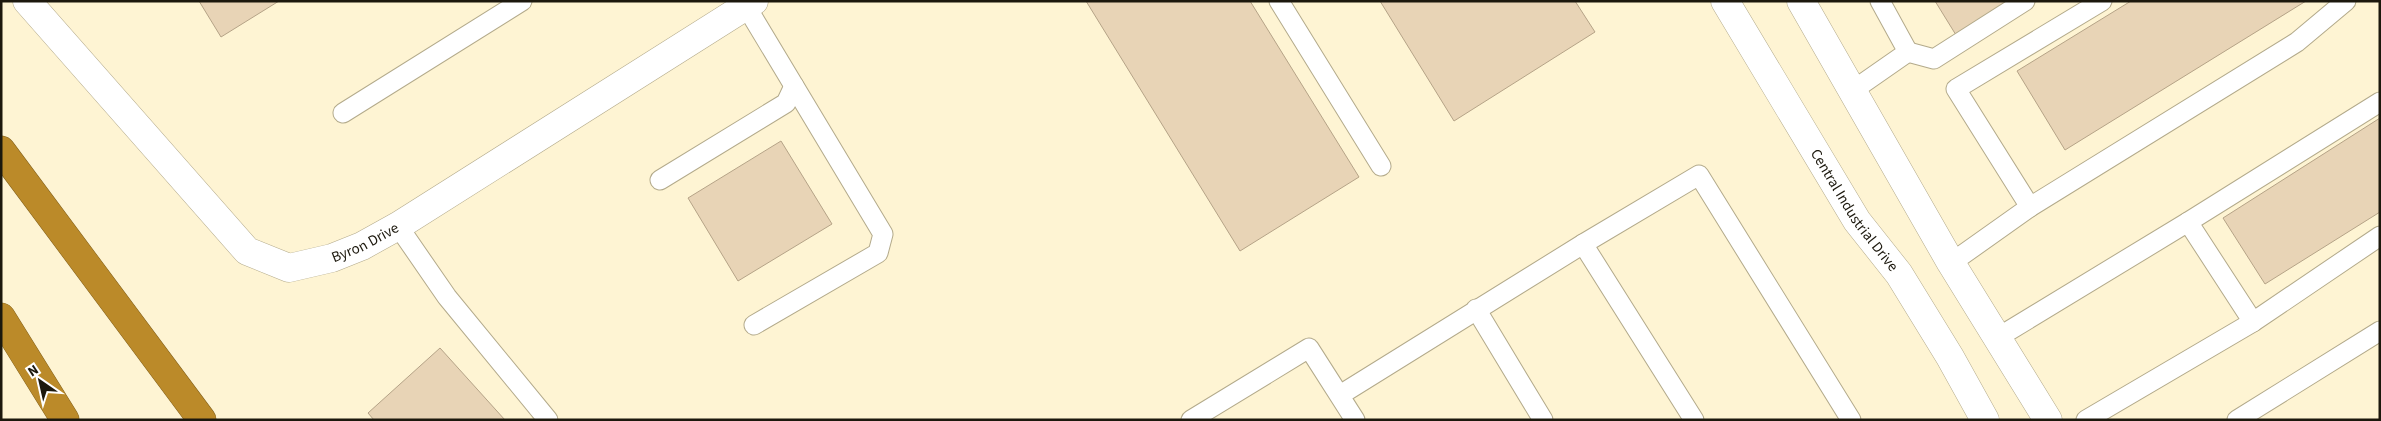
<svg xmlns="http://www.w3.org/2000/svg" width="2381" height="421" viewBox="0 0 2381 421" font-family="'Source Sans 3',sans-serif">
<rect width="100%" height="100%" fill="#fef4d3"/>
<g fill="#e8d4b6" stroke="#b5a387">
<polygon points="199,1 279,1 221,37"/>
<polygon points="1086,1 1250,1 1359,177 1240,251"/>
<polygon points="1380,1 1575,1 1595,32 1454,121"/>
<polygon points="1935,1 2004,1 2005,3 1956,35"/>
<polygon points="2131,1 2306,1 2065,150 2017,71"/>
<polygon points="2380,118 2380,212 2265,284 2223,218"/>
<polygon points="781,141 832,224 738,281 688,198"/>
<polygon points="440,348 505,420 374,420 368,413"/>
</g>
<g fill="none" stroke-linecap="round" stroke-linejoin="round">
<defs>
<g id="lane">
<polyline points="1279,1 1381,166"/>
<polyline points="746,6 883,234 878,253 754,325"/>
<polyline points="1908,52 1934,59 2025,1"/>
<polyline points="1852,91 1908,52 1880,1"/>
<polyline points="343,113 522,1"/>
<polyline points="660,180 786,103 794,86"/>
<polyline points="2030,207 1956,89 2102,1"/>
<polyline points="2188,222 2253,322"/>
<polyline points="398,226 447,297 548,420"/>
<polyline points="1583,244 1694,420"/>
<polyline points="1951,263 2030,207 2297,42 2346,1"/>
<polyline points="1476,309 1543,420"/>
<polyline points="1997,338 2188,222 2380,102"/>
<polyline points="1340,395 1583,244 1699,175 1851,420"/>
<polyline points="1191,420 1309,348 1355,420"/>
<polyline points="2086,420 2253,322 2380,236"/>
<polyline points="2237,420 2380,331"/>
</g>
<g id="street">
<path id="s1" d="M27,1L247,251L289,268L332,258L362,246L398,226L754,1"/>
<path id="s2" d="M1725,1L1857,221L1899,274L1950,357L1985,420"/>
<polyline points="1801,1 1951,263 2048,420"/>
</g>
<g id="highway">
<polyline points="1,150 202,420"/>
<polyline points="1,317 65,420"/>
</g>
</defs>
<use href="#lane" stroke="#b3aa8b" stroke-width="21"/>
<use href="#street" stroke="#b3aa8b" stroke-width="29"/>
<use href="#highway" stroke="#83621f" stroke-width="29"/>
<use href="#lane" stroke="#fff" stroke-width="19"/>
<use href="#street" stroke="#fff" stroke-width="28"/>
<use href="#highway" stroke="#bb8a29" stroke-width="28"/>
</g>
<g text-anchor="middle" stroke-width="4" stroke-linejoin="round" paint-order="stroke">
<g font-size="15" fill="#1c180d" stroke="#fff">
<text dy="5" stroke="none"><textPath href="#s2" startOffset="246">Central Industrial Drive</textPath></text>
<text dy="5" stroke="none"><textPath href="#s1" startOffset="459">Byron Drive</textPath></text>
</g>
</g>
<rect width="2381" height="421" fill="none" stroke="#1c180d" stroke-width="5"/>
<g transform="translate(40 381) rotate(326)" stroke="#ffffff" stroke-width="4" paint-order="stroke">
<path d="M0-4L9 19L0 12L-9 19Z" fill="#1c180d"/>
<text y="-8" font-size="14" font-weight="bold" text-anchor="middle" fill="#1c180d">N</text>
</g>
</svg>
